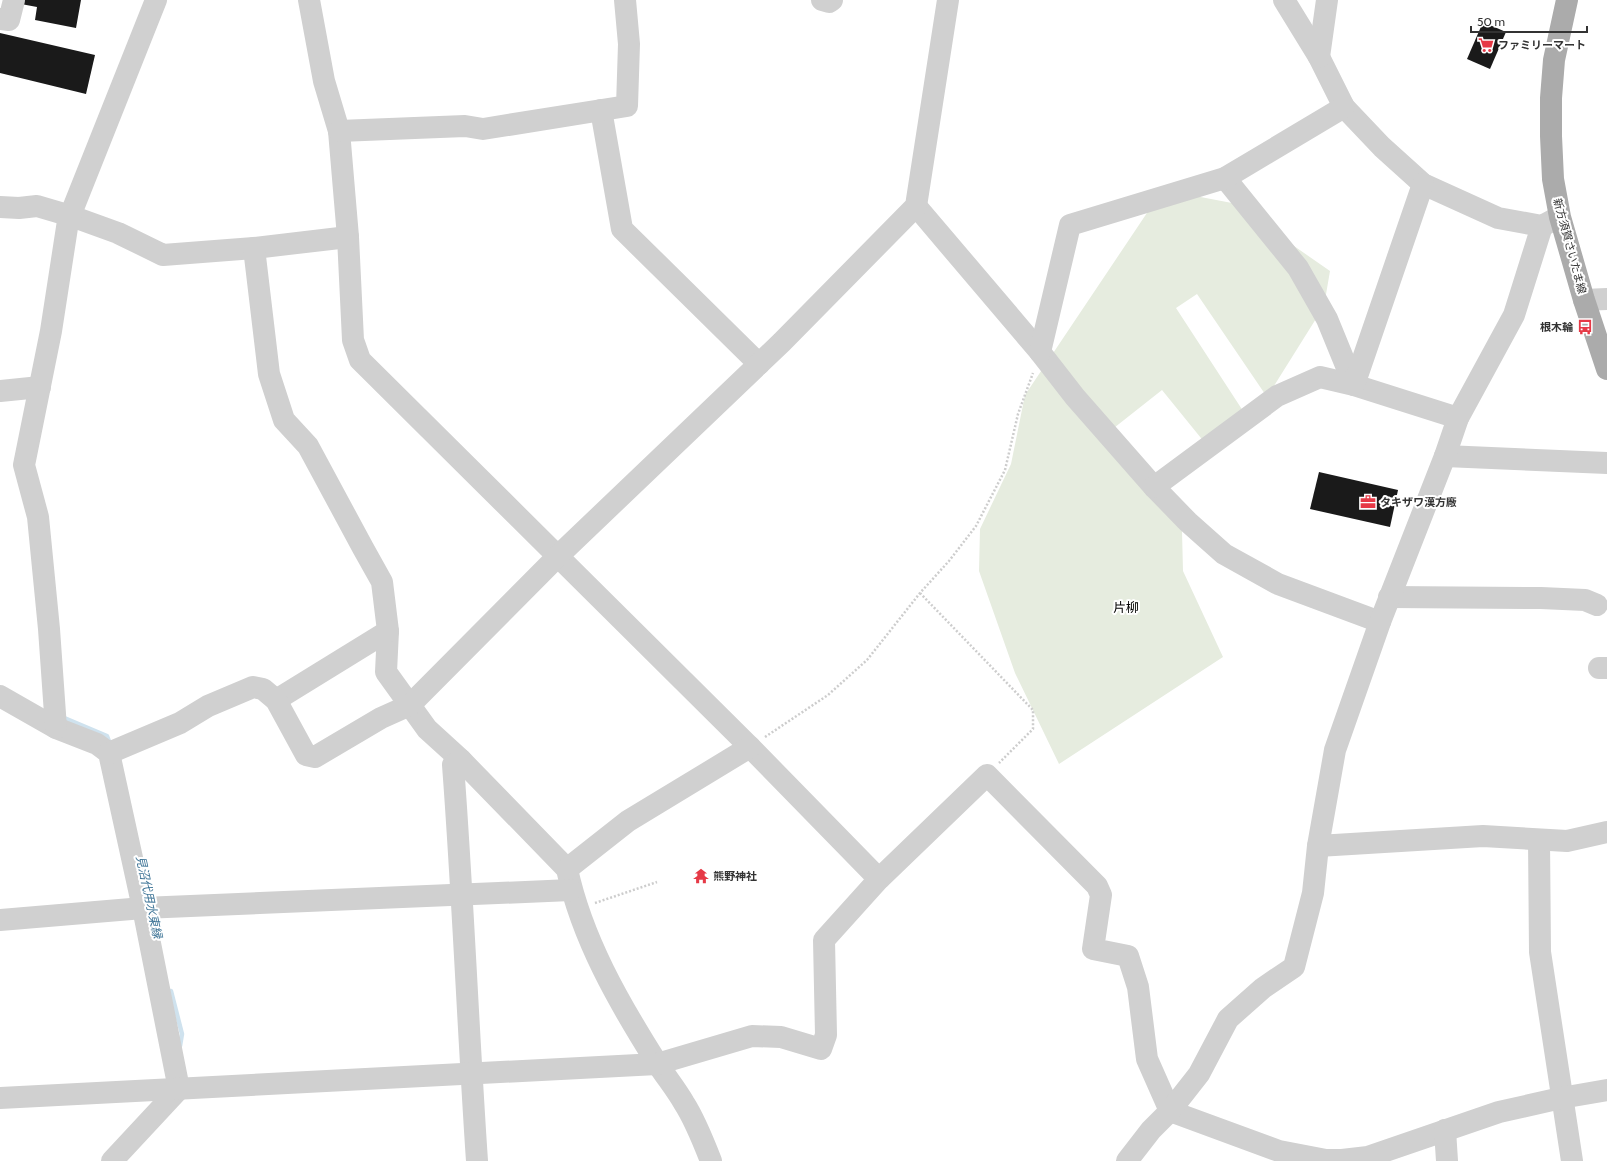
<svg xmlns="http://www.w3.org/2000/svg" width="1607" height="1161" viewBox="0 0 1607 1161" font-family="Cabin,'Noto Sans JP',sans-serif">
<rect width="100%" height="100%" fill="#fff"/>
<polygon fill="#e6ecdf" points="1159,195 1190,195 1232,203 1330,271 1324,306 1267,397 1197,294 1176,308 1245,414 1205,443 1162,390 1105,435 1182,531 1183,571 1223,657 1059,764 1015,673 979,571 980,529 1011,464 1025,395"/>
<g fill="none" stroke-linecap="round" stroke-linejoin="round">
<g stroke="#cfe2ee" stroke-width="4.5">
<polyline points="62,717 107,736 110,744"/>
<polyline points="171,991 182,1034 180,1046"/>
</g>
</g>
<g fill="#1a1a1a">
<polygon points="21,0 81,0 76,28 35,20 37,7 21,4"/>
<polygon points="1483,22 1506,32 1490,69 1467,59"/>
<polygon points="0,33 95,55 86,94 0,73"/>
<polygon points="1319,472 1398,490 1390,527 1310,509"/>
</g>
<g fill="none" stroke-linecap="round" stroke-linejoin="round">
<g stroke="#cdcdcd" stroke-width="2.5" stroke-dasharray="2 2" stroke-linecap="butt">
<polyline points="920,593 1033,710 1033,729 999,763"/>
<polyline points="765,737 828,695 867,660 920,593 949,561 976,526 1005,470 1018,414 1033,373"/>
<polyline points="595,903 657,882"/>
</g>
<g stroke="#d0d0d0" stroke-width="22">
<polyline points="309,0 324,81 339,131 348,237 353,340 360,360 750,747 879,879"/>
<polyline points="822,0 829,2 832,0"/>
<polyline points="1284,0 1319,57 1344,107 1382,147 1423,184 1498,218 1542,226 1555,219"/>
<polyline points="0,19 9,20 14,0"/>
<polyline points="1319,57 1327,0"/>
<polyline points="601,110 622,229 759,364"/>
<polyline points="339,131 465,126 483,129 627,106 629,44 625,0"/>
<polyline points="1225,178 1298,268 1327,319 1354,385 1458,418"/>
<polyline points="916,206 1040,352 1075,397 1154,487 1188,522 1224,554 1278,584 1380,622"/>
<polyline points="0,207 19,208 37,206 71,216 118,233 163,255 254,248 348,237"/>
<path d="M254,248L269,374L284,420L308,446L363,548L382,582L388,631L386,672L427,729L461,760L567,869C582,939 619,1003 657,1063C666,1077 676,1089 684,1103C695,1120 704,1143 711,1161"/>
<polyline points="1584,300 1607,299"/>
<polyline points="1040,352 1070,225 1225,178 1344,107"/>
<polyline points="0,391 40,387"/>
<polyline points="1445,456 1607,463"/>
<polyline points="1154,487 1277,396 1320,377 1354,385 1423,184"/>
<polyline points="1389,597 1541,598 1585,600 1597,605"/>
<polyline points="1599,668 1607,668"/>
<polyline points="0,696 56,728 97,744 109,753 143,908 179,1089 112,1161"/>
<polyline points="276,700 388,631"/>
<polyline points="56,728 49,629 38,517 24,465 51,331 68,221 156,0"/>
<polyline points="109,753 180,723 208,706 253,687 263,689 276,700 306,755 315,757 381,718 410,705 558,556 782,342 916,206 948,0"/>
<path d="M461,760L453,765C463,897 468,1029 477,1161"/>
<polyline points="1539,840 1540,952 1572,1161"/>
<polyline points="1318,846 1483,836 1567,841 1607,832"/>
<polyline points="567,869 628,821 750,747"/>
<polyline points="0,920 143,908 571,890"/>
<polyline points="0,1098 657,1064 752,1036 781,1037 821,1049 826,1035 824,940 879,879 987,775 1097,886 1101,895 1093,949 1128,956 1138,987 1147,1059 1170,1111 1279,1151 1326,1160 1342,1160 1368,1157 1499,1112 1561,1098 1607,1090"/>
<polyline points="1445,1130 1447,1161"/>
<polyline points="1127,1161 1151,1130 1170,1111 1199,1074 1228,1019 1263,988 1294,967 1313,893 1318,846 1335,750 1380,622 1445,456 1458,418 1514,315 1542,226"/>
</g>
<polyline stroke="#ababab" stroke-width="22" points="1567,0 1554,60 1551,98 1551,136 1553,179 1560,217 1584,300 1607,369"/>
</g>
<defs>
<symbol id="supermarket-bare" viewBox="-9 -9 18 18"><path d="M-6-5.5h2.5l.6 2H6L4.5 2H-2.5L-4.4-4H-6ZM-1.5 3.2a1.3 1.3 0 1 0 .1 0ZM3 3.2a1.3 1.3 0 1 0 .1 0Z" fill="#e63946" stroke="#fff" stroke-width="2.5" paint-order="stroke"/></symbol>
<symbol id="bus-bare" viewBox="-9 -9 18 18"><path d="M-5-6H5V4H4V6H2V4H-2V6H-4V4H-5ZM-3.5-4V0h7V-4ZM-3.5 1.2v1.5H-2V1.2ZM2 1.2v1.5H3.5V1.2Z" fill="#e63946" stroke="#fff" stroke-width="2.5" paint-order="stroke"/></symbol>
<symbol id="office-bare" viewBox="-9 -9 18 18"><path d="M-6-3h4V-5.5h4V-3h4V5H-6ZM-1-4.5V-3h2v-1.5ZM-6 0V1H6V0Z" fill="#e63946" stroke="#fff" stroke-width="2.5" paint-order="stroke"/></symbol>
<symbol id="temple-bare" viewBox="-9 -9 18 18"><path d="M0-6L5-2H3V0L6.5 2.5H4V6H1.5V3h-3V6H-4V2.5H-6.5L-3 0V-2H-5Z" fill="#e63946" stroke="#fff" stroke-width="2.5" paint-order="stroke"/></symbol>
</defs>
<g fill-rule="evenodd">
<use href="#supermarket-bare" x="1475" y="34" width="22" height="22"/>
<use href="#bus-bare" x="1574" y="316" width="22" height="22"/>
<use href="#office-bare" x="1357" y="491" width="22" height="22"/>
<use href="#temple-bare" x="690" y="865" width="22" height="22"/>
</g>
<g text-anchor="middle" stroke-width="4" stroke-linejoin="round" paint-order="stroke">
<g font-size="11" font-weight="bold" fill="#333" stroke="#fff" text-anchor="start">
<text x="1498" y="49">ファミリーマート</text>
<text x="1573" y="331" text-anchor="end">根木輪</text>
<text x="1380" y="506">タキザワ漢方廠</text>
<text x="713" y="880">熊野神社</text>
</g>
<g font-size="11" fill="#333" stroke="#fff">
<text transform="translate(1570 246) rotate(75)" y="4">新方須賀さいたま線</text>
</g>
<g font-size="12" font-style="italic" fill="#3f7597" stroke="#fff">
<text transform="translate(149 897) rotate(78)" y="4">見沼代用水東縁</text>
</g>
<g font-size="13" fill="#000" stroke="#fff">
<text x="1126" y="612">片柳</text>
</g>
</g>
<path d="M1471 26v6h116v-6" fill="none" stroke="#333333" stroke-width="2"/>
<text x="1477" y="26" font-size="12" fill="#333333" stroke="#ffffff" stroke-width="3" paint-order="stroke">50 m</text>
</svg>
